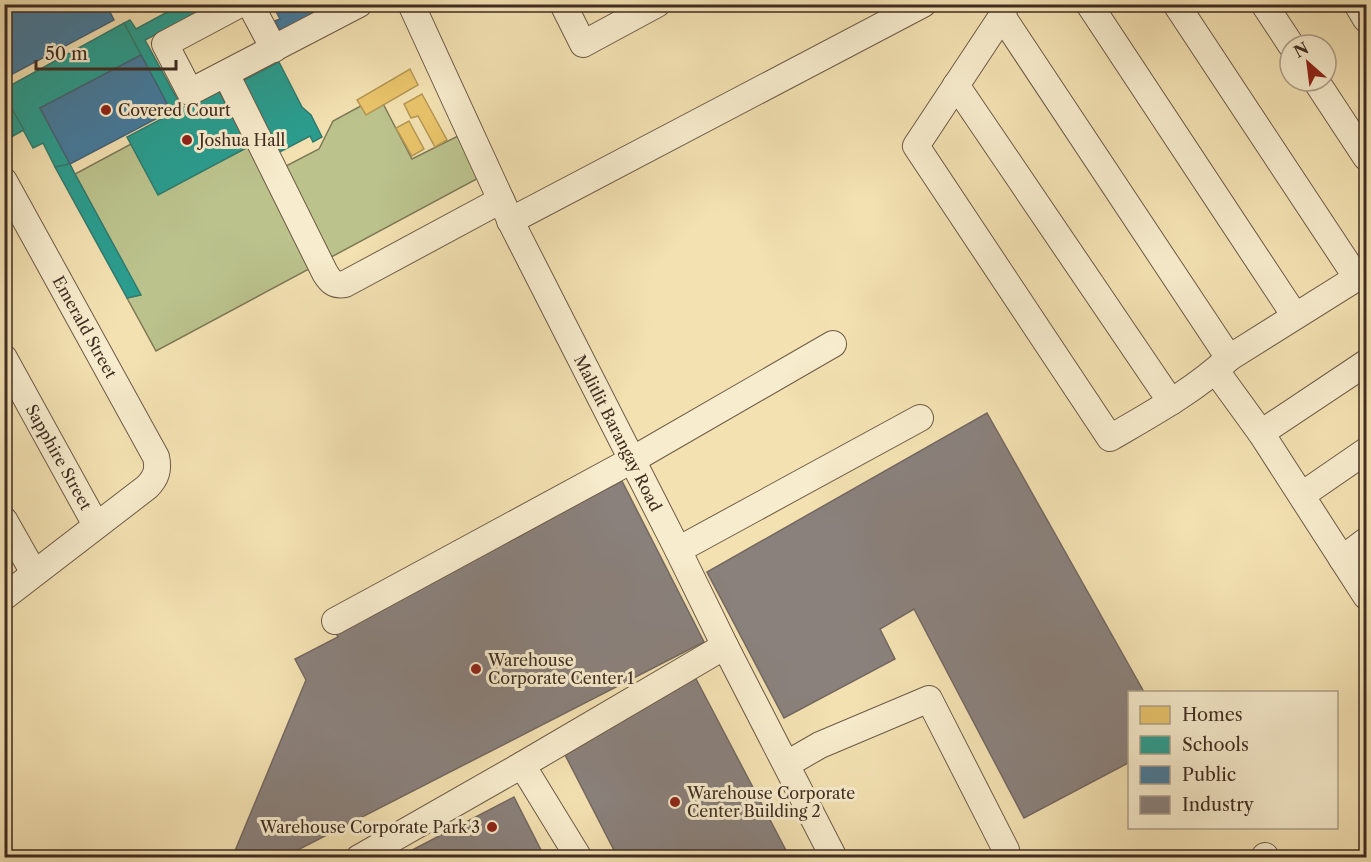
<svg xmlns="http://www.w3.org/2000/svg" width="1371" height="862" viewBox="0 0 1371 862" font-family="'Libre Caslon Text',serif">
<rect width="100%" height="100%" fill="#f3e1b2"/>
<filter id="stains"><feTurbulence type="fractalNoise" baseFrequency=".00333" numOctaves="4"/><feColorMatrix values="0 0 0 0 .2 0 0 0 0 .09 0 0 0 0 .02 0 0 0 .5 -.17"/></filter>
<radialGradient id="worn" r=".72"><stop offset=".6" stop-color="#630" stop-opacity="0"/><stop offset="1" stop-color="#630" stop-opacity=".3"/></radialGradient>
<polygon fill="#bbc28c" stroke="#7e7857" stroke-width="1.5" points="379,96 412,159 468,131 486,174 156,351 127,298 140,295 75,174 131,144 158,194 248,147 265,177 319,149 333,121"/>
<g fill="#e9c46a" stroke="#b69754" stroke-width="1.5">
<polygon points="410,69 418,85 366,115 357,100"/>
<polygon points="422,94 447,140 435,147 418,116 411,118 404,104"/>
<polygon points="409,121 424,149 412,156 396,128"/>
</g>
<g fill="#2a9d8f" stroke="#317b6e" stroke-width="1.5">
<polygon points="182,4 213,4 145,40 181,106 171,111 124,23 130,20 136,29"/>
<polygon points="124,23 141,55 40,108 70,164 55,167 43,143 33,148 4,95 4,89"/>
<polygon points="279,62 302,107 311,115 322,137 313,142 310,136 274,155 242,81"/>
<polygon points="218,89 248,147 158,195 127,137"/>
<polygon points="4,95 24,130 4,141"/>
<polygon points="70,164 75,174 141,295 127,298 55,167"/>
</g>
<g fill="#457b9d" stroke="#446478" stroke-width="1.5">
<polygon points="4,4 106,4 114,20 5,78"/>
<polygon points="272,4 330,4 334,11 284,38 275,21 280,19"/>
<polygon points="141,55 171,111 70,164 40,108"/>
</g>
<g fill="#8a817c" stroke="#746861" stroke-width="1.5">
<polygon points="987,413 1144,692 1130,692 1130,762 1024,818 914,609 880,629 895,659 784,718 707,572"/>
<polygon points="622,481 704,642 282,858 232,858 306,680 295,659 338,637 333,628"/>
<polygon points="695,677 790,858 618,858 561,747"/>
<polygon points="514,797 545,858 397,858"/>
</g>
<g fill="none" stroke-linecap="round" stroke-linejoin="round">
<defs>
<g id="minor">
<polyline points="240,4 165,44 190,92 359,4"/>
<polyline points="250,4 274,49"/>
<polyline points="411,4 513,226 678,550 725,646 834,858"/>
<polyline points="563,4 583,44 657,4"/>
<path d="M1006,4L1002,16L916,146L1110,438C1151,414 1194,391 1229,358L1366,272"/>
<polyline points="1089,4 1295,316"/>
<polyline points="1176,4 1357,278"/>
<polyline points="1264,4 1291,45"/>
<polyline points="1357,4 1366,19"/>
<polyline points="1002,16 1229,358"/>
<path d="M226,74L325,273C330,281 334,286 345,284L501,200"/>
<polyline points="1316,81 1366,157"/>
<polyline points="956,85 1171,402"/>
<path d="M4,181L156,457C159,470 156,478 147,487L4,597"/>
<polyline points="510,221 923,4"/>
<polyline points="4,358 96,525"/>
<polyline points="1216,371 1261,433 1366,596"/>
<polyline points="1261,433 1366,363"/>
<polyline points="1302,495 1366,451"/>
<polyline points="4,520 34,573"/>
<polyline points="678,550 920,418"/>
<polyline points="1342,559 1366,541"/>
<polyline points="335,621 632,460 833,344"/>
<polyline points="787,764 820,745 929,699 1006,850"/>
<polyline points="522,765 579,858"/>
<polyline points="359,858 522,765 725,646"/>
<polyline points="1264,858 1265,856"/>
</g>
</defs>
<use href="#minor" stroke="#6d5a46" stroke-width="28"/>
<use href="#minor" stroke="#f7eccd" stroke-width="26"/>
</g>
<g fill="#8f2418" stroke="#f7eccd" stroke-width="2">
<circle cx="106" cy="110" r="6"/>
<circle cx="187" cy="140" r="6"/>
<circle cx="476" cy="669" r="6"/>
<circle cx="675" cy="802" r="6"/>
<circle cx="492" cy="827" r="6"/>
</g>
<g text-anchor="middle" stroke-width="6" stroke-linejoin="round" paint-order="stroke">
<g font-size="16" fill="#402d22" stroke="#f7eccd" text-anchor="start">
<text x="118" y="116">Covered Court</text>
<text x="199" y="146">Joshua Hall</text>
<text x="488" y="666">Warehouse<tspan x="488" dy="18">Corporate Center 1</tspan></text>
<text x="687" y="799">Warehouse Corporate<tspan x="687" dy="18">Center Building 2</tspan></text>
<text x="480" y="833" text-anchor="end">Warehouse Corporate Park 3</text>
</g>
<g font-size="16" fill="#402d22" stroke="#f7eccd">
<text transform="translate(85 327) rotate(61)" y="6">Emerald Street</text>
<text transform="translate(618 433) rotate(63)" y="6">Malitlit Barangay Road</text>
<text transform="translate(59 457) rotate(61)" y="6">Sapphire Street</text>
</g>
</g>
<rect width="1371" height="862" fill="none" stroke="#f3e1b2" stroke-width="24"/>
<rect x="6" y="6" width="1359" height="850" fill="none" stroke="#402d22" stroke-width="3"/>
<rect x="12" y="12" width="1347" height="838" fill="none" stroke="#402d22" stroke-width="1.5"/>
<rect x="1128" y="691" width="210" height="138" fill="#f7eccd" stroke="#aea089" stroke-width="1.5"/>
<rect x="1140" y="706" width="30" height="18" fill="#e9c46a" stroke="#aea089" stroke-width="1.5"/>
<text x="1182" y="721" font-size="18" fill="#402d22">Homes</text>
<rect x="1140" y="736" width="30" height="18" fill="#2a9d8f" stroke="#aea089" stroke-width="1.5"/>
<text x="1182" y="751" font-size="18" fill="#402d22">Schools</text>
<rect x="1140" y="766" width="30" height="18" fill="#457b9d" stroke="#aea089" stroke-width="1.5"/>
<text x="1182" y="781" font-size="18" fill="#402d22">Public</text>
<rect x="1140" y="796" width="30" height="18" fill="#8a817c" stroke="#aea089" stroke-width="1.5"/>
<text x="1182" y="811" font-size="18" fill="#402d22">Industry</text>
<g transform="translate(1308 63) rotate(332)"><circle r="28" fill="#f7eccd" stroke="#aea089" stroke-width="1.5"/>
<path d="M0-4.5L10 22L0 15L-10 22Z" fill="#8f2418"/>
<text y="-9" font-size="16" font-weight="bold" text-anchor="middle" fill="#402d22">N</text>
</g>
<path d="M36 60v9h140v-9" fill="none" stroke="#402d22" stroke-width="3"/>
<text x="45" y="60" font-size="18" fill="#402d22" stroke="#f7eccd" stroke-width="4.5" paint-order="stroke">50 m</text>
<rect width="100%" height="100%" filter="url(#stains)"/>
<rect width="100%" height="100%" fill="url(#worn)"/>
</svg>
